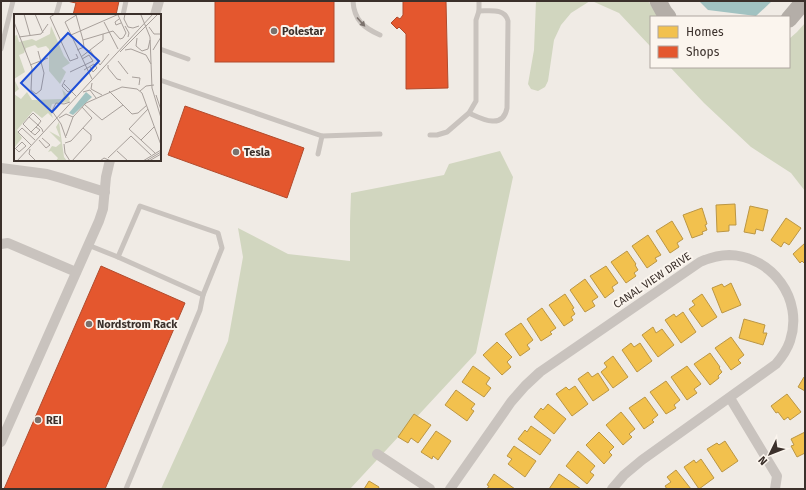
<svg xmlns="http://www.w3.org/2000/svg" width="806" height="490" viewBox="0 0 806 490" font-family="'Fira Sans',sans-serif">
<rect width="100%" height="100%" fill="#f0ebe5"/>
<g fill="#d1d6bf">
<polygon points="536,1 590,1 571,13 561,25 554,40 548,81 545,87 538,91 531,89 528,84 534,50"/>
<polygon points="592,1 648,1 659,17 651,17 651,47 619,13"/>
<polygon points="805,23 805,191 791,173 751,147 704,103 670,67 789,67 789,39 797,32"/>
<polygon points="500,151 513,177 476,353 350,489 161,489 228,341 243,257 238,228 288,254 350,261 350,221 351,193 444,175 449,164"/>
</g>
<polygon fill="#a1c2c1" points="699,1 772,1 756,16 708,10"/>
<g fill="#f2c14e" stroke="#bb9644">
<polygon points="735,204 736,225 729,225 729,231 717,232 716,205"/>
<polygon points="750,206 768,210 763,231 756,229 755,234 744,232"/>
<polygon points="702,208 707,224 705,225 707,230 702,232 703,234 692,238 683,215"/>
<polygon points="786,218 801,228 789,245 784,242 781,247 771,240"/>
<polygon points="672,221 683,239 677,243 679,247 670,253 656,231"/>
<polygon points="648,235 661,255 655,258 657,261 647,268 632,246"/>
<polygon points="805,243 805,264 802,261 800,263 793,254"/>
<polygon points="627,251 636,264 635,265 638,270 634,273 636,276 626,283 611,262"/>
<polygon points="606,266 618,283 612,287 614,291 605,298 590,276"/>
<polygon points="585,279 598,297 592,301 595,306 585,312 570,290"/>
<polygon points="731,283 741,305 722,313 712,288 722,284 724,287"/>
<polygon points="565,294 574,308 572,309 575,314 571,317 573,320 564,326 549,305"/>
<polygon points="702,294 717,317 702,327 689,309 695,305 692,301"/>
<polygon points="542,308 556,328 550,332 552,334 541,341 527,319"/>
<polygon points="683,312 696,332 681,343 665,320 674,314 676,317"/>
<polygon points="744,319 765,325 763,333 767,333 763,345 739,338"/>
<polygon points="521,323 533,340 527,345 530,349 520,356 505,334"/>
<polygon points="653,327 656,333 662,329 674,345 658,357 642,335"/>
<polygon points="731,337 744,355 738,360 741,363 731,370 715,348"/>
<polygon points="497,342 512,357 507,362 511,367 502,375 483,355"/>
<polygon points="631,343 634,347 640,343 652,361 637,372 622,350"/>
<polygon points="710,353 720,367 719,368 722,372 718,376 719,378 710,385 694,364"/>
<polygon points="613,356 628,377 613,388 601,372 607,367 604,363"/>
<polygon points="473,366 490,378 486,384 491,388 484,397 462,382"/>
<polygon points="687,366 701,384 694,389 697,393 687,400 671,377"/>
<polygon points="588,372 592,377 598,373 609,390 593,401 578,379"/>
<polygon points="804,377 805,378 805,391 798,387"/>
<polygon points="666,381 680,400 674,405 676,408 666,414 650,392"/>
<polygon points="575,386 588,404 572,416 556,394 566,387 569,390"/>
<polygon points="456,390 475,404 471,409 474,411 467,421 445,405"/>
<polygon points="787,394 801,412 790,420 788,417 784,420 778,412 776,413 771,406"/>
<polygon points="645,397 658,415 652,420 654,422 644,429 629,408"/>
<polygon points="548,404 566,419 554,434 534,417 541,408 543,410"/>
<polygon points="621,412 635,429 629,434 632,437 623,445 606,425"/>
<polygon points="414,414 431,425 418,443 411,438 408,443 398,437"/>
<polygon points="531,426 551,440 540,455 518,439 525,430 527,432"/>
<polygon points="436,431 451,441 438,460 433,456 432,459 421,452"/>
<polygon points="599,432 614,447 609,452 612,455 604,464 586,445"/>
<polygon points="805,432 805,453 797,457 791,446 794,445 791,439"/>
<polygon points="725,441 738,461 722,472 707,449 717,443 719,445"/>
<polygon points="514,446 536,461 525,477 508,464 512,459 507,456"/>
<polygon points="578,451 595,466 590,472 594,475 587,484 566,466"/>
<polygon points="701,459 714,478 699,489 684,467 694,460 696,463"/>
<polygon points="676,470 691,489 667,489 665,486 671,482 667,477"/>
<polygon points="494,474 515,489 487,489 489,486 487,485"/>
<polygon points="559,474 581,489 549,489"/>
<polygon points="369,481 379,487 378,489 364,489"/>
</g>
<g fill="#e4572e" stroke="#b14b2d">
<polygon points="67,1 119,1 116,15 73,15 76,3"/>
<rect x="215" y="1" width="119" height="61"/>
<polygon points="403,1 446,1 448,88 406,89 406,34 399,27 397,29 391,23 397,17 400,19 403,15"/>
<polygon points="185,106 304,148 287,198 168,155"/>
<polygon points="101,266 185,303 105,489 4,489"/>
</g>
<g fill="none" stroke-linecap="round" stroke-linejoin="round">
<g stroke="#c9c3be" stroke-width="5">
<path d="M353,1C354,20 364,28 380,35"/>
<polyline points="56,15 60,1"/>
<polyline points="123,15 126,1"/>
<polyline points="1,49 13,1"/>
<polyline points="160,49 188,59"/>
<polyline points="160,80 322,136 318,154"/>
<path d="M469,113C482,119 503,130 507,108L508,21C505,8 490,11 479,11"/>
<polyline points="430,135 437,135 447,132 469,113 476,101 476,20 479,11 479,1"/>
<polyline points="322,136 380,134"/>
<polyline points="88,245 118,257 203,295"/>
<polyline points="118,257 140,206 218,233 222,248 203,295 200,310 126,489"/>
</g>
<g stroke="#c9c3be" stroke-width="10">
<polyline points="155,15 159,1"/>
<polyline points="1,168 47,174 61,178 105,192"/>
<polyline points="1,244 8,243 76,272"/>
<polyline points="730,398 777,476 775,489"/>
<polyline points="1,442 99,221 103,209 106,177 110,160"/>
<polyline points="377,454 430,489"/>
<path d="M450,489L511,402L525,386L540,372L700,262C709,258 719,255 729,255C772,256 804,299 790,341C787,350 782,357 776,364L642,460L624,475L612,489"/>
</g>
<g stroke="#b4aea8" stroke-width="17">
<polyline points="658,1 664,12 668,17"/>
<polyline points="789,19 800,6 803,1"/>
</g>
</g>
<defs><path id="oneway-solid" d="M-6-.8H1V-3.2L6.5 0L1 3.2V.8H-6Z"/></defs>
<use fill="#7b726d" href="#oneway-solid" transform="translate(361 22) rotate(48)"/>
<g fill="#7a716c" stroke="#fbf5ee" stroke-width="1.5">
<circle cx="274" cy="31" r="4"/>
<circle cx="236" cy="152" r="4"/>
<circle cx="89" cy="324" r="4"/>
<circle cx="38" cy="420" r="4"/>
</g>
<g text-anchor="middle" stroke-width="4" stroke-linejoin="round" paint-order="stroke">
<g font-size="11" font-weight="bold" fill="#3b302b" stroke="#fbf5ee" text-anchor="start">
<text x="282" y="35">Polestar</text>
<text x="244" y="156">Tesla</text>
<text x="97" y="328">Nordstrom Rack</text>
<text x="46" y="424">REI</text>
</g>
<g font-size="11" fill="#3b302b" stroke="#fbf5ee">
<text transform="translate(652 280) rotate(-34)" y="4">CANAL VIEW DRIVE</text>
</g>
</g>
<g transform="translate(14 14)">
<rect width="147" height="147" fill="#f0ebe5"/>
<path d="M37,12L50,42L56,49L48,54L52,58L46,70L35,57V35L32,32L24,34L21,31L12,34L10,39L5,41L11,58L0,65L5,75L0,79V22L3,21L5,28L18,25L22,27L36,20ZM48,75L56,84L55,88L38,90L36,96L39,104L34,99L28,104L19,97L3,116L8,124L0,134V80L7,85L13,78L18,86L48,85L50,82ZM45,108L50,143L53,147H42L44,144L37,137L34,138L38,132L42,133L47,129L35,117L46,123L42,113Z" fill="#d1d6bf"/>
<path d="M72,78L78,83L59,101L55,99Z" fill="#a1c2c1"/>
<path fill="none" stroke="#a8a09b" stroke-width="1" d="M10,0L16,21M21,0L29,19M41,0L36,3L56,47L64,44L62,40M64,0L51,8L78,65M111,0L110,5L114,13L119,14L125,12M62,1L69,26L70,33L63,36M127,1L136,23L138,74L147,104M105,5L101,8L102,11L107,9M0,8L18,54L17,76L22,80L27,76L30,59L24,37M90,8L104,35M111,12L115,19L114,23M135,13L140,20H147M57,21L105,0M5,23L27,20L34,10M123,24L122,32L128,37L134,35L136,26M69,26L99,17L106,25L109,24L112,19L104,1M76,36L86,51L95,40M111,36L117,35L132,41L137,50M139,36L147,23M106,38L144,0M67,43L89,26V20M104,47L114,60M16,51L34,44M94,51V54L103,65L107,66M70,56L80,50L83,54L79,58L76,53M56,58L79,47L75,41L68,45M118,63L126,64L125,71M51,66L48,72L54,78L56,77M78,69L77,75L88,81M50,70L62,82M95,77L118,100L124,99L133,91M126,77L132,72L140,71M69,78L76,76L82,84M142,81L147,96M42,89L38,97L47,110L52,124M42,89L50,90L56,88M70,90L88,106L109,91M134,95L115,115L141,139M15,103L9,110L17,118M45,104L52,100L59,103M22,113L26,116L21,121L17,118L24,111L27,107L19,99L15,103L24,111L28,115L29,118M52,122L59,103L72,89L108,73L123,75L128,79L147,131M25,126L32,134L36,131L28,124M127,126L140,113M51,129L57,127L78,104L68,93M50,130L51,139L56,147M17,131L4,118L8,114L21,126M16,135L15,140L22,147M0,136L8,128L12,132L5,138L2,135M103,137L114,147M94,144L117,122L137,141M3,147L139,0M58,147L77,126V121L69,114M86,147L90,144L97,147M129,147L147,136M132,147L147,138M135,147L147,140"/>
<path fill="#1d4ed8" fill-opacity="0.15" stroke="#1d4ed8" stroke-width="2" d="M54,19L85,47L38,98L7,69Z"/>
<rect width="147" height="147" fill="none" stroke="#3b302b" stroke-width="2"/>
</g>
<rect width="806" height="490" fill="none" stroke="#3b302b" stroke-width="4"/>
<rect x="650" y="16" width="140" height="52" fill="#fbf5ee" stroke="#aea6a0"/>
<rect x="658" y="26" width="20" height="12" fill="#f2c14e" stroke="#aea6a0"/>
<text x="686" y="36" font-size="12" fill="#3b302b">Homes</text>
<rect x="658" y="46" width="20" height="12" fill="#e4572e" stroke="#aea6a0"/>
<text x="686" y="56" font-size="12" fill="#3b302b">Shops</text>
<g transform="translate(770 454) rotate(227)" stroke="#fbf5ee" stroke-width="3" paint-order="stroke">
<path d="M0-3L7 15L0 10L-7 15Z" fill="#3b302b"/>
<text y="-6" font-size="11" font-weight="bold" text-anchor="middle" fill="#3b302b">N</text>
</g>
</svg>
